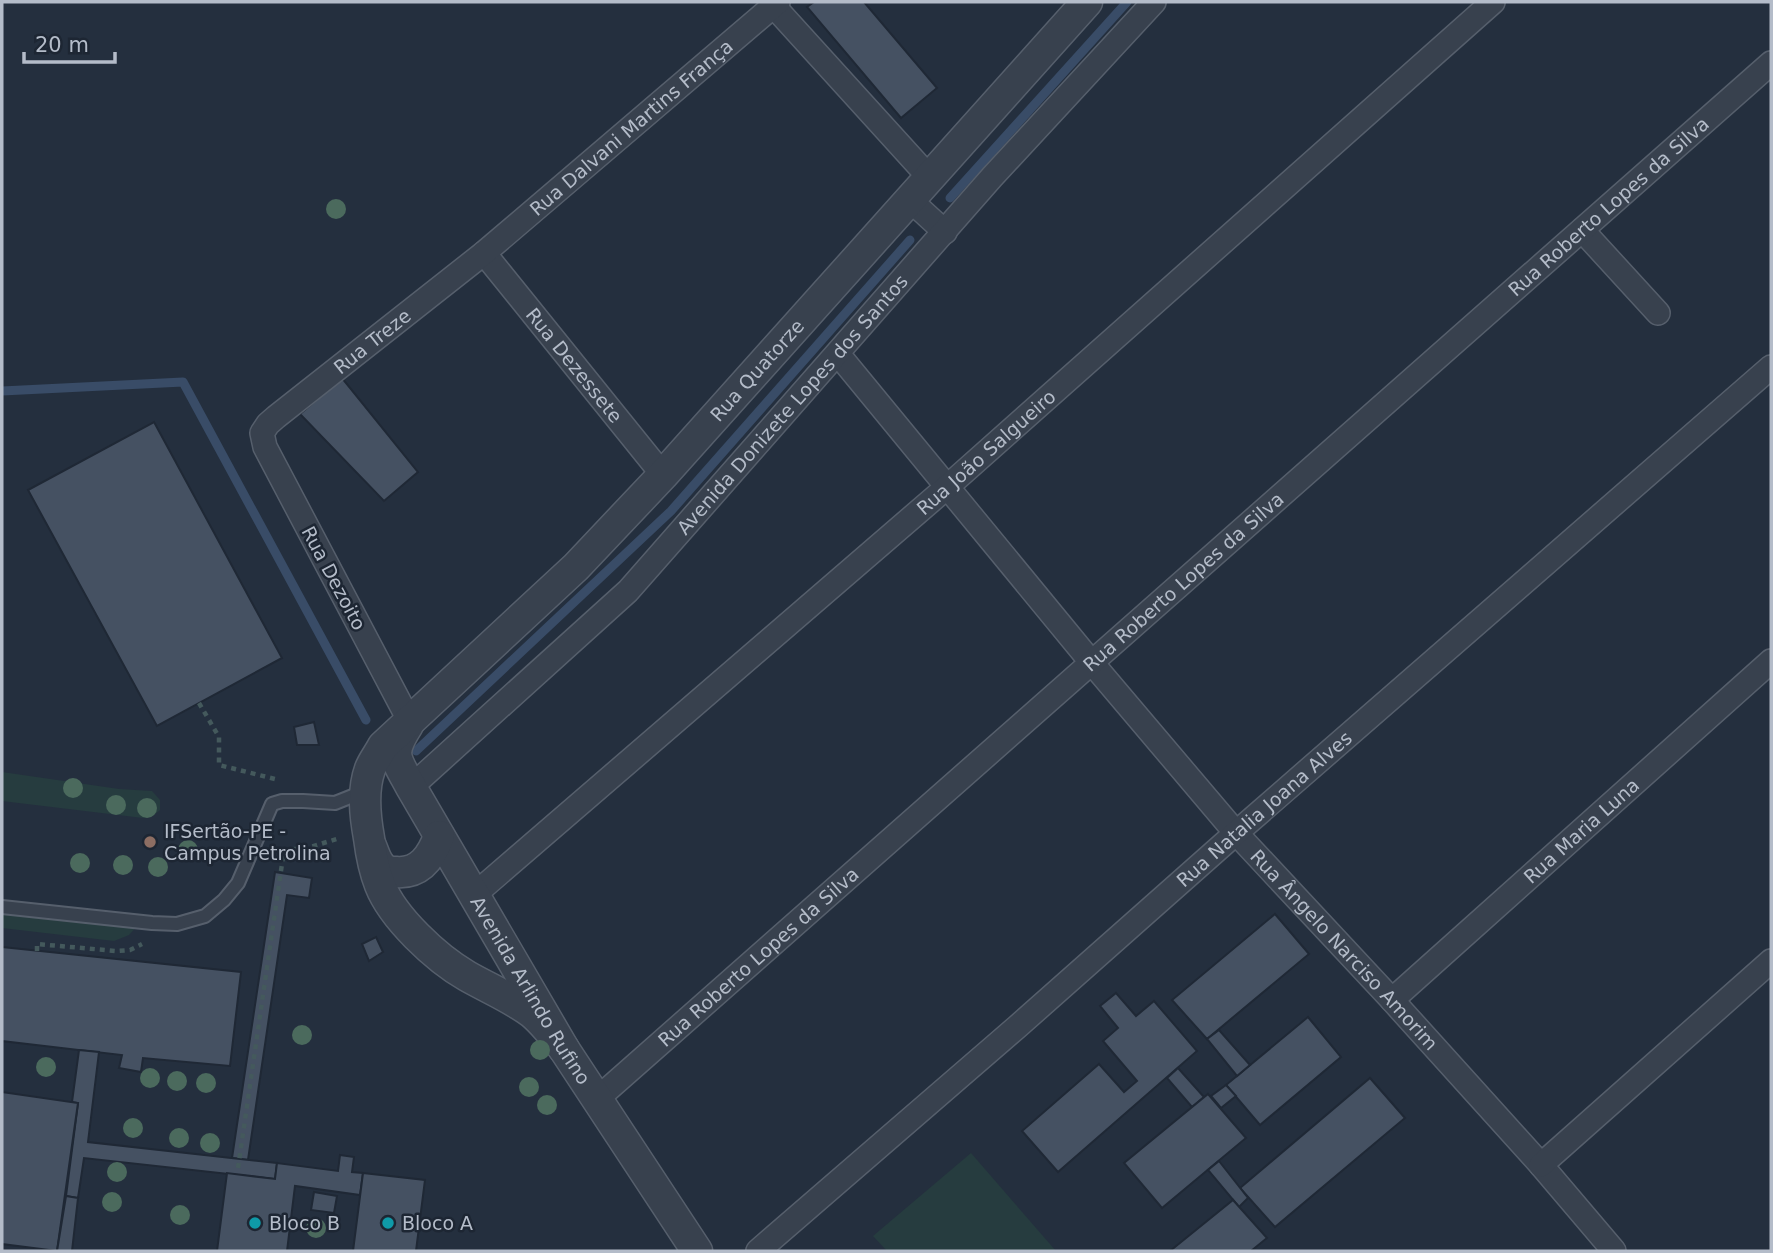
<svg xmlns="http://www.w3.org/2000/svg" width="1773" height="1253" viewBox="0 0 1773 1253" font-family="'DejaVu Sans',sans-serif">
<rect width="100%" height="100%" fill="#242f3e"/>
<g fill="#263c3f">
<polygon points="2,772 119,789 152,791 160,800 160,810 154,815 143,818 2,801"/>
<polygon points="2,910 137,926 129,935 114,941 2,928"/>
<polygon points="971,1153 1056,1251 887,1251 873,1236"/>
</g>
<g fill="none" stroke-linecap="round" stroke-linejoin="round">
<g stroke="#394c67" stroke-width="9">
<polyline points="950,198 1127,2"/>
<polyline points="2,391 183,382 366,720"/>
<polyline points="416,751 671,511 910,240"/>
</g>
</g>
<g fill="#455162" stroke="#1f2835" stroke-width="2">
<polygon points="814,2 864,2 937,88 901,118 807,7"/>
<polygon points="342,378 418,472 384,501 300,414"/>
<polygon points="154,422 282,658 157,726 28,490"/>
<polygon points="314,722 319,745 297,745 294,727"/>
<polygon points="275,872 312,878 309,898 287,895 248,1160 232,1158"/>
<polygon points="1275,914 1309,954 1207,1039 1172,1000"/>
<polygon points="376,937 383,952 369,961 362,944"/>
<polygon points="2,947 241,972 230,1066 143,1058 141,1072 119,1068 122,1055 2,1041"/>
<polygon points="1116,993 1136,1016 1154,1001 1197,1051 1058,1172 1022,1131 1099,1064 1124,1092 1137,1081 1103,1041 1118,1028 1100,1006"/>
<polygon points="1308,1017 1341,1057 1260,1125 1226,1085"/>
<polygon points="1219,1030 1250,1065 1237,1076 1207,1039"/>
<polygon points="79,1050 99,1052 88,1142 277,1163 275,1179 84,1158 78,1198 66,1196 78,1103 72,1102"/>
<polygon points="1178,1068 1204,1097 1192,1107 1167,1078"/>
<polygon points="1370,1078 1405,1118 1275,1227 1240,1188"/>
<polygon points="1226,1085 1236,1096 1221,1108 1211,1096"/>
<polygon points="2,1092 78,1103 57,1251 2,1244"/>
<polygon points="1208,1094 1246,1138 1162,1208 1124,1163"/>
<polygon points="340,1155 354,1157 352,1172 363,1173 360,1195 295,1186 287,1251 217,1251 227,1173 275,1179 277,1163 338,1171"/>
<polygon points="1219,1161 1248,1198 1239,1207 1208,1170"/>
<polygon points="363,1173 425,1180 416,1251 353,1251"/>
<polygon points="314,1192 337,1196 334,1213 311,1210"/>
<polygon points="66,1196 78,1198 72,1251 57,1251"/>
<polygon points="1233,1200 1267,1238 1251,1251 1170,1251"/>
</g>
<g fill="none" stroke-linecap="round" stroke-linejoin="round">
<defs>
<polyline id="service" points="2,907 152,923 177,924 205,916 224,900 238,883 272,804 282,801 303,801 335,803 365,791"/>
<g id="minor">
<polyline points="770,2 929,177"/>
<polyline points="909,199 945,232"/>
<polyline points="1582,230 1658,313"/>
<path id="s1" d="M484,253L663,475"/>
<path id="s2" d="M838,354L1092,663L1236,833L1392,1000L1541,1165L1614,1251"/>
<path id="s3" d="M410,722L265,447L262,433L268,424L276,417L484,253L778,2"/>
<path id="s4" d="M411,787L628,591L992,177L1154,2"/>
<path id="s5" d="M474,895L947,487L1493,2"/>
<path id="s6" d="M1392,1000L1771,661"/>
<path id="s7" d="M597,1099L1771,63"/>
<polyline points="1541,1165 1771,961"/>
<path id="s8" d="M758,1251L1017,1027L1236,833L1771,367"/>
</g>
<g id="tertiary">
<path id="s9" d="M408,725C389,755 395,757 411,787L564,1049L697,1251"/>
<path d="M371,846C374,853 376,861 381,866C385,871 390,872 396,872C420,874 432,856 439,836"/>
<path id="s10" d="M564,1049C554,1036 544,1023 532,1013C512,998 488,988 467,976C436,958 393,918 380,885C374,870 371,854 369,838C365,816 362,791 370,769C373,761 379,754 383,746L576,567L663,475L1087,2"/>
</g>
</defs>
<use href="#service" stroke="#565f6c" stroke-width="16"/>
<use href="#minor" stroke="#565f6c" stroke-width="26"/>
<use href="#tertiary" stroke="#565f6c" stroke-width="33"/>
<g stroke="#44595c" stroke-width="4.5" stroke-dasharray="5 5" stroke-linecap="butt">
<polyline points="199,703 219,737 219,765 275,779"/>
<polyline points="37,951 37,944 116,951 130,950 142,944"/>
<polyline points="238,1168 284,850 307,848 340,838"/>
</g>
<use href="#service" stroke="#38414e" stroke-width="12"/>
<use href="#minor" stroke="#38414e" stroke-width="23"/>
<use href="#tertiary" stroke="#38414e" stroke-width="30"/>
</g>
<g fill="#4b6a5d">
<circle cx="336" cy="209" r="10"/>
<circle cx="73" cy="788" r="10"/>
<circle cx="116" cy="805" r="10"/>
<circle cx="147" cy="808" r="10"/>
<circle cx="188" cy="850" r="10"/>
<circle cx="80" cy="863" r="10"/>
<circle cx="123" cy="865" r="10"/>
<circle cx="158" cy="867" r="10"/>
<circle cx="302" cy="1035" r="10"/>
<circle cx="540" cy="1050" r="10"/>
<circle cx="46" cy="1067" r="10"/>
<circle cx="150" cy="1078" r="10"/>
<circle cx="177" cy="1081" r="10"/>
<circle cx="206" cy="1083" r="10"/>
<circle cx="529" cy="1087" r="10"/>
<circle cx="547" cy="1105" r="10"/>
<circle cx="133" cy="1128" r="10"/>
<circle cx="179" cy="1138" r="10"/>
<circle cx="210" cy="1143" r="10"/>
<circle cx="117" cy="1172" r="10"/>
<circle cx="112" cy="1202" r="10"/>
<circle cx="180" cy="1215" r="10"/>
<circle cx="316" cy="1228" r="10"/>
</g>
<circle fill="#8d6e63" stroke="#1d2633" stroke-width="2.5" cx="150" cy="842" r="7"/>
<g fill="#0f9aa8" stroke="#1d2633" stroke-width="2.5">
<circle cx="255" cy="1223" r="7"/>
<circle cx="388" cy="1223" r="7"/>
</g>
<g text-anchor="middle" stroke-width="5" stroke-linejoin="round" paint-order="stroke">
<g font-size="19" fill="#b4bcc9" stroke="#1d2633">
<text dy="7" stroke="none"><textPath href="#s3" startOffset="805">Rua Dalvani Martins França</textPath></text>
<text dy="7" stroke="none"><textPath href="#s7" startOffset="1349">Rua Roberto Lopes da Silva</textPath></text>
<text dy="7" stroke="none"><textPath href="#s3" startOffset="469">Rua Treze</textPath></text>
<text dy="7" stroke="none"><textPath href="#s1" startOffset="144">Rua Dezessete</textPath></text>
<text dy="7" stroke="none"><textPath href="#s10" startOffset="926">Rua Quatorze</textPath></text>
<text dy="7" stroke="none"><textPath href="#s4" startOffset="541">Avenida Donizete Lopes dos Santos</textPath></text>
<text dy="7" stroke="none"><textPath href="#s5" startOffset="677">Rua João Salgueiro</textPath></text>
<text transform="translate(334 578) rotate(62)" y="7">Rua Dezoito</text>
<text dy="7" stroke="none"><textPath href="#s7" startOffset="782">Rua Roberto Lopes da Silva</textPath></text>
<text dy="7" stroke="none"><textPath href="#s8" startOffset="672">Rua Natalia Joana Alves</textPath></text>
<text dy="7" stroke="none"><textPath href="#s6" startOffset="254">Rua Maria Luna</textPath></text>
<text dy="7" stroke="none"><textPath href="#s2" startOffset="782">Rua Ângelo Narciso Amorim</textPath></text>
<text dy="7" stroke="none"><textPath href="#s7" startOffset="215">Rua Roberto Lopes da Silva</textPath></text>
<text dy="7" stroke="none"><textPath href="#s9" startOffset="304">Avenida Arlindo Rufino</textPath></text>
</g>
<g font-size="19" fill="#b4bcc9" stroke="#1d2633" text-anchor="start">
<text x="164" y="838">IFSertão-PE -<tspan x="164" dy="22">Campus Petrolina</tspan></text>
<text x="269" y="1230">Bloco B</text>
<text x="402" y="1230">Bloco A</text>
</g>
</g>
<rect width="1773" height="1253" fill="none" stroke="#b4bcc9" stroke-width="7"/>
<path d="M24 52v10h91v-10" fill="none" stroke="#b4bcc9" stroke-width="3.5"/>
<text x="35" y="52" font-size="21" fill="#b4bcc9" stroke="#1d2633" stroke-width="5" paint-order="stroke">20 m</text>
</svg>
